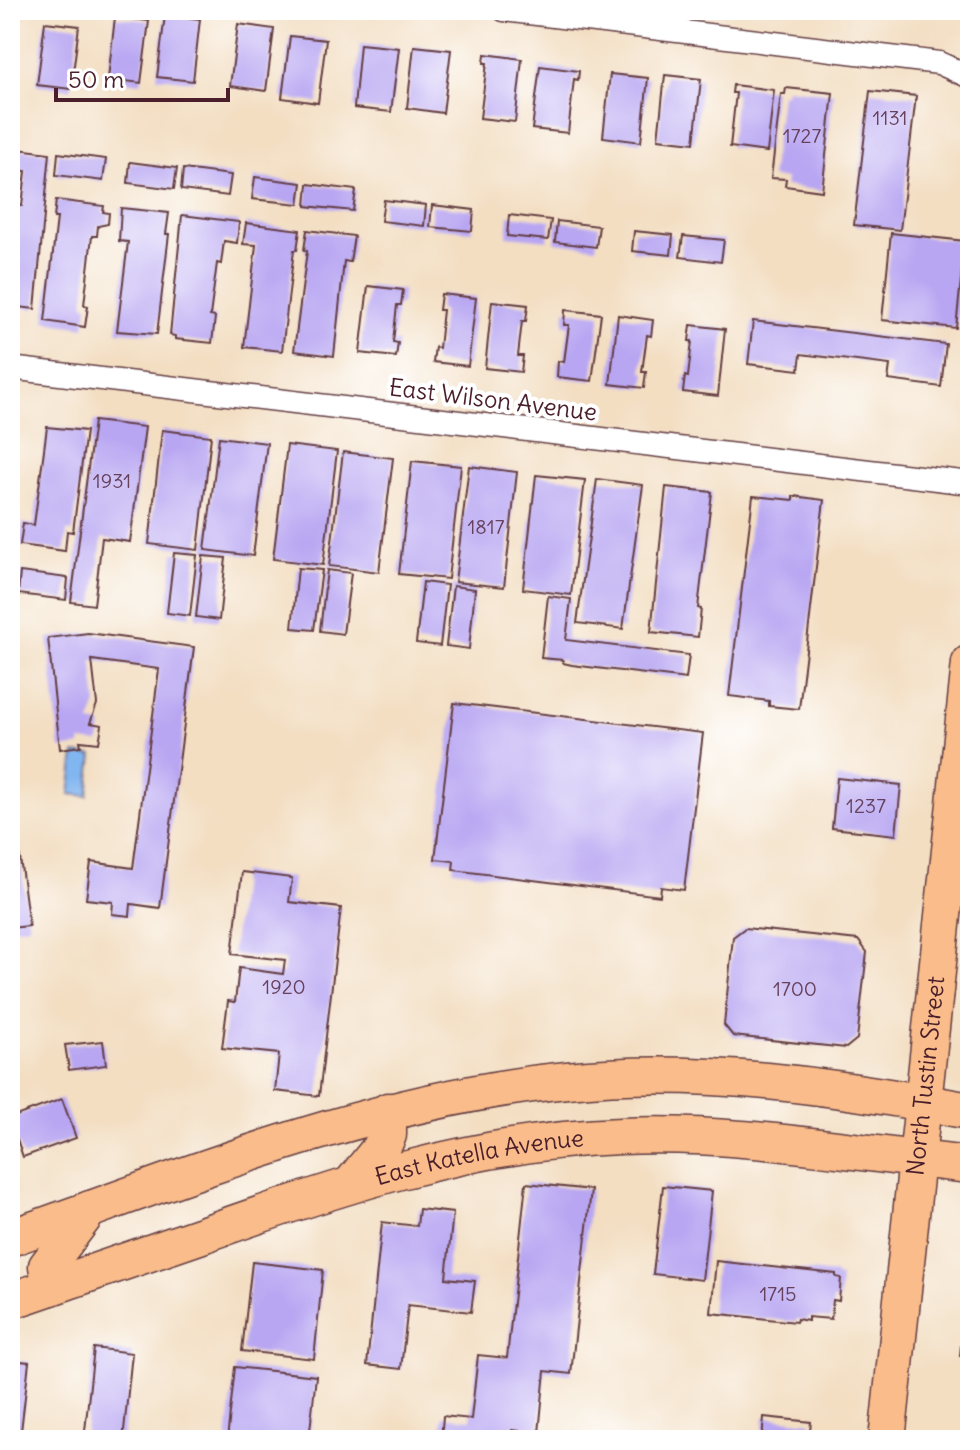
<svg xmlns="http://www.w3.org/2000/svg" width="980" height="1450" viewBox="0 0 980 1450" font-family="Delius,sans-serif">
<rect width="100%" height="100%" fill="#fff"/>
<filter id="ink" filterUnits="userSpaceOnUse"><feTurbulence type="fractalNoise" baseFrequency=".0125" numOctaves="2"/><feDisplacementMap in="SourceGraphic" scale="16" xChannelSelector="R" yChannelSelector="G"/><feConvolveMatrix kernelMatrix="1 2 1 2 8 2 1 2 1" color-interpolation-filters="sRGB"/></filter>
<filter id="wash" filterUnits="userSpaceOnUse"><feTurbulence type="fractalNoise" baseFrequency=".006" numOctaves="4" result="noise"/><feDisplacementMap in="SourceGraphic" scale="32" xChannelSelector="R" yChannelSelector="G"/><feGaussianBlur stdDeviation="1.8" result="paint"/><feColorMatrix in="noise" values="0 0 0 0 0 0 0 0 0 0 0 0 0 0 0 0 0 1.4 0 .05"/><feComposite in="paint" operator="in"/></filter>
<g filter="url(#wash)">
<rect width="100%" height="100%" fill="#f3dec2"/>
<polygon fill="#82b6f0" stroke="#666a8e" stroke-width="2" points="75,754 93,756 88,796 70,794"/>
<g id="blocks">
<g fill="#b8a6f2">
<polygon points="165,15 200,19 193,81 157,77"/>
<polygon points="115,17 149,21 141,83 108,79"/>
<polygon points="45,22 79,26 71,89 37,85"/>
<polygon points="238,24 274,29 266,91 230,86"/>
<polygon points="290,36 326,40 318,103 282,98"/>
<polygon points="360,44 399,48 391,112 354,108"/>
<polygon points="414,46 451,50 443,113 407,108"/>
<polygon points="485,54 522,59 515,122 480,118 487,63 484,63"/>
<polygon points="540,66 579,71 578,80 574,79 568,133 532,129"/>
<polygon points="610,74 648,78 641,142 603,137"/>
<polygon points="665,75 701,79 694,143 658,139"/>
<polygon points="733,85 774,90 767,152 730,147 736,93 732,93"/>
<polygon points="786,88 833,93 822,191 785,186 786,179 771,178 781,94 785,94"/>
<polygon points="870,91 916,96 900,230 854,225"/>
<polygon points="10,148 50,153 35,309 10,306 10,205 22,206 26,171 10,169"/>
<polygon points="58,153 106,159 103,181 56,175"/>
<polygon points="130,162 177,168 174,189 128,183"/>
<polygon points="183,169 231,175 228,196 181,190"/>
<polygon points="255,177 302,183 299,204 252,199"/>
<polygon points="308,184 356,190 353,211 306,206"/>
<polygon points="56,200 104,206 103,212 109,213 108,224 98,226 97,236 92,236 84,305 88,306 85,327 45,321 57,218 54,218"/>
<polygon points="384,200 426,205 424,226 381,221"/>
<polygon points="432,205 474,210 472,231 430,227"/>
<polygon points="121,208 169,213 166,234 169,234 157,334 117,331 128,242 119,241"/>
<polygon points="182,215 239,222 237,243 224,241 221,264 217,263 210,316 215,317 212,343 175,339 175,336 170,335"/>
<polygon points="509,215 551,220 548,240 507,236"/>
<polygon points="557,221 599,226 596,247 555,242"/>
<polygon points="246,223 300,230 297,250 294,250 282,351 244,347 256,245 243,244"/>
<polygon points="307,230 354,236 350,262 344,261 334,356 294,351 307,251 304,250"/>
<polygon points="634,231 673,235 671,255 632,251"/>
<polygon points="891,233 965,241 956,328 882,320"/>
<polygon points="683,236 724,240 721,262 680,257"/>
<polygon points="368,286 403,290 401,305 397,305 393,342 398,343 396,357 360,353"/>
<polygon points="441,294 476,298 468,366 433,362 435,347 439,348 443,310 439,310"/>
<polygon points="492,301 528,305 526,321 522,321 518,356 523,356 521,372 485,368"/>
<polygon points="565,310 601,314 592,381 557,377 558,361 564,362 569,325 564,325"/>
<polygon points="618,315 653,320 651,336 647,335 642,372 646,372 644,388 610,384"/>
<polygon points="753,321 946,344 941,387 888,380 890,365 801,354 799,370 748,364"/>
<polygon points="691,325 725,329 718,396 683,392 685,376 688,377 692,341 689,341"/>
<polygon points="94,421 145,427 130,542 102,538 94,605 71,602"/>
<polygon points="47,427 86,431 73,532 67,531 65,551 20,545 23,523 34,525"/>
<polygon points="162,430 211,436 198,550 149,544"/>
<polygon points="219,437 267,443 253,556 205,550"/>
<polygon points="287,445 337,451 323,565 273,559"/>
<polygon points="343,452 393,458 379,572 329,566"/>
<polygon points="412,461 461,466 448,579 399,574"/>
<polygon points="469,466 517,472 504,587 455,582"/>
<polygon points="536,475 585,480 571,595 523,589"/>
<polygon points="597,479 643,485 623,629 577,623"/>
<polygon points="666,487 712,492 698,608 701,609 698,637 651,632"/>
<polygon points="753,496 793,500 793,496 824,500 799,709 769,706 769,701 729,696"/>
<polygon points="174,553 197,555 190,616 167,613"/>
<polygon points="203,556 226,558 219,620 196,617"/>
<polygon points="298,568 322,570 314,630 292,628"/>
<polygon points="327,570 351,573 343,634 320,631"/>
<polygon points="20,572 68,578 66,600 18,594"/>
<polygon points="423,582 447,585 440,646 416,643"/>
<polygon points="453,586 475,589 469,649 446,646"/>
<polygon points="548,596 571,599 566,640 689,655 686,679 572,665 563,663 563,660 541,658"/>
<polygon points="88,633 194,647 160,908 131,904 130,916 112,914 113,902 86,899 91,862 133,868 159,669 92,660 97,704 90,723 102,725 99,743 80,741 81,746 60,749 48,638"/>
<polygon points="454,703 703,733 684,890 661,887 660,896 453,870 454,861 435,859"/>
<polygon points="837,778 901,785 896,835 832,828"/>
<polygon points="18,843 29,926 10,928 10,844"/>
<polygon points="242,872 292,878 289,902 341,908 319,1096 275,1091 279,1054 222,1048 228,1001 235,1002 239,968 283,974 285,960 232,954"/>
<polygon points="745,928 858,940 867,952 857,1039 846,1048 733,1036 724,1025 733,937"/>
<polygon points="103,1041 106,1065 69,1070 65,1045"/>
<polygon points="62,1099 76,1138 23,1157 10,1118"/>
<polygon points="526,1183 591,1190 571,1374 545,1371 539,1433 512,1430 511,1440 441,1440 443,1416 471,1419 478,1355 507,1358"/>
<polygon points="663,1186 712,1191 702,1280 653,1274"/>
<polygon points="419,1209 453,1213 446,1278 475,1281 471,1312 408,1305 401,1369 367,1365 382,1222 417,1226"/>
<polygon points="716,1261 836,1274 836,1277 841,1278 839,1301 833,1300 831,1319 808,1317 808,1321 797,1319 796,1322 711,1313"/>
<polygon points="252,1262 323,1270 314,1359 242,1351"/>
<polygon points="966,1291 970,1291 970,1357 960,1356"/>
<polygon points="94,1348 132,1353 123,1440 84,1440"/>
<polygon points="10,1360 29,1362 20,1440 10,1440"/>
<polygon points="235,1367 316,1376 309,1440 227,1440"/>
<polygon points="764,1417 811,1422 809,1440 762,1440"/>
</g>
</g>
</g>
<g filter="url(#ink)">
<use href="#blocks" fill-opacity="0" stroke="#633c42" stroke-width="2"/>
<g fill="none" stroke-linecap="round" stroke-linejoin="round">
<defs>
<g id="street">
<polyline points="504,10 939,63 970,77"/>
<polyline points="10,368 970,483"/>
</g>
<g id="primary">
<polyline points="352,1183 385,1142 388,1135 388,1111"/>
<path d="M10,1238C192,1174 374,1099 567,1080C702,1066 838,1087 970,1111"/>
<polyline points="51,1287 47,1266 90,1209"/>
<path id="s1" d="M10,1301C73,1279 136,1258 199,1236C336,1187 473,1141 621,1136C738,1131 854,1153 970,1165"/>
<path id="s2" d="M887,1440L970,663"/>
</g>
</defs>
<use href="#street" stroke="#633c42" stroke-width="25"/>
<use href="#primary" stroke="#633c42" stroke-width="39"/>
<use href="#street" stroke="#fff" stroke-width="22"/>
<use href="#primary" stroke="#f9bc8a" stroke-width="36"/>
</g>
</g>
<g text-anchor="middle" stroke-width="8" stroke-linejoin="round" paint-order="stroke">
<g font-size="20" fill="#66415d">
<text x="890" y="125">1131</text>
<text x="802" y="143">1727</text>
<text x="112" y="488">1931</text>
<text x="486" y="534">1817</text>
<text x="866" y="813">1237</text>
<text x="284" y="994">1920</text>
<text x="795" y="996">1700</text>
<text x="778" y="1301">1715</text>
</g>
<g font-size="24" fill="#4a1f2b" stroke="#fff">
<text transform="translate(493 400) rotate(7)" y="8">East Wilson Avenue</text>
<text dy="8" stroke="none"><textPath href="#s2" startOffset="366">North Tustin Street</textPath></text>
<text dy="8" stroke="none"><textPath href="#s1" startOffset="492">East Katella Avenue</textPath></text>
</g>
</g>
<rect width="980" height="1450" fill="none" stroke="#fff" stroke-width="40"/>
<path d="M56 88v12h172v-12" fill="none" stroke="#4a1f2b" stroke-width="4"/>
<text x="68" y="88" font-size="24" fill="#4a1f2b" stroke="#ffffff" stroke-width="6" paint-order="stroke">50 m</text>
</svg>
